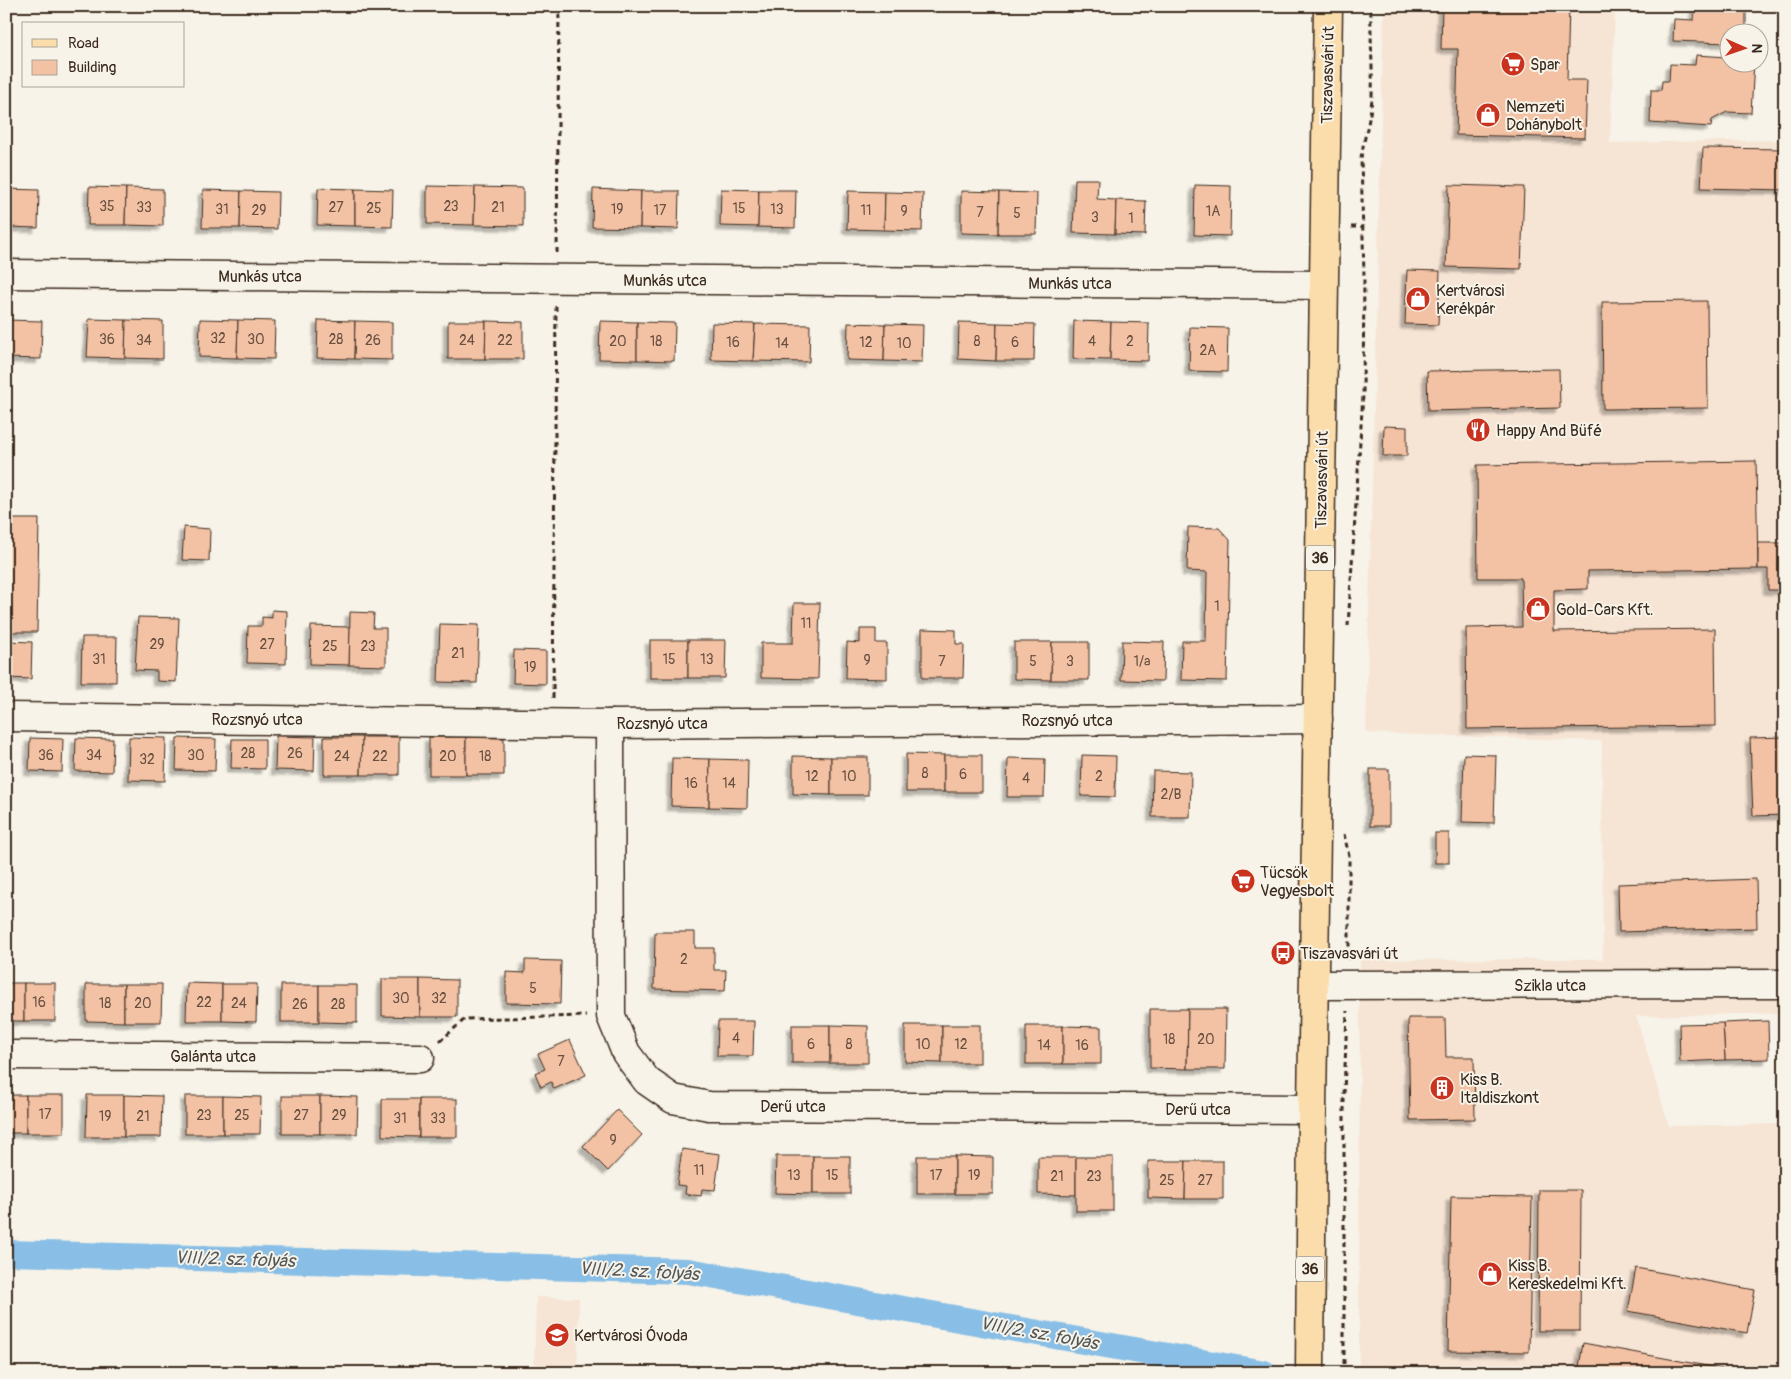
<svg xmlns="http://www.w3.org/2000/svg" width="1791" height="1379" viewBox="0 0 1791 1379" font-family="Pangolin,sans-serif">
<defs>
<filter id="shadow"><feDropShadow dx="-4.5" dy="4.5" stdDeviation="1" flood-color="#0004"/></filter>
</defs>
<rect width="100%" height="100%" fill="#f7f3e8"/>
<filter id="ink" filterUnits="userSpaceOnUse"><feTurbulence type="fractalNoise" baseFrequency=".02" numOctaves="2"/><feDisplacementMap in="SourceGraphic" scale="10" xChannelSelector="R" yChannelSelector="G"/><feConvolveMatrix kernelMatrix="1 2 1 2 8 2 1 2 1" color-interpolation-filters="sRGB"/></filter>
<g filter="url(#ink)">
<g fill="#f6e4d4">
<polygon points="1384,6 1615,6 1610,143 1785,140 1785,1013 1636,1016 1669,1126 1785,1124 1785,1373 1359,1373 1360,960 1603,959 1602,741 1366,733"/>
<polygon points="536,1297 579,1298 577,1373 534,1373"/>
</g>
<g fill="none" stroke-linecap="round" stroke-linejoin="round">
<polyline stroke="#89bfe6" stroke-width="26" points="6,1253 688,1271 1264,1373"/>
</g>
<g fill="#f3c2a4" stroke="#3b2a1e" filter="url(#shadow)">
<polygon points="1442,6 1569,6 1567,80 1587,80 1585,138 1456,135 1458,49 1441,49"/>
<polygon points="1695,6 1746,6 1746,32 1728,32 1728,43 1673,41 1674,19 1694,20"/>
<polygon points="1696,55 1728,57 1728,62 1754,62 1751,113 1727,112 1712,120 1711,127 1650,123 1651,90 1661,90 1662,81 1669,81 1670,64 1695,65"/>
<polygon points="1703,148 1785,149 1785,190 1701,188"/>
<polygon points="1075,179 1098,179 1097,199 1116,200 1115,234 1073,233"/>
<polygon points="1195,185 1231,186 1230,236 1194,235"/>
<polygon points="1449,185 1524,187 1521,269 1446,267"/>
<polygon points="427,186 475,187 474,225 427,224"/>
<polygon points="89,187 126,188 125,225 88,225"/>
<polygon points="475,187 523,188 523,226 474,225"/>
<polygon points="126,188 163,189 163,226 125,225"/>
<polygon points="318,188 355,189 355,226 317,225"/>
<polygon points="6,189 39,190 38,228 6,227"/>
<polygon points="355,189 393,190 392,227 355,226"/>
<polygon points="593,189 641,191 640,228 592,227"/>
<polygon points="721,189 759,190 758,227 720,226"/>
<polygon points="203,190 241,191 240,228 202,228"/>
<polygon points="759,190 796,190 795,228 758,227"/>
<polygon points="241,191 278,192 277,229 240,228"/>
<polygon points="641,191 679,191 678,229 640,228"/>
<polygon points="848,191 885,192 884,230 847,229"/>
<polygon points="961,191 999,192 998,234 961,233"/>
<polygon points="885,192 923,193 922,231 884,230"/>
<polygon points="999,192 1037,193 1036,234 998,234"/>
<polygon points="1116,200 1146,201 1145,235 1115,234"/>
<polygon points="1407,270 1440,271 1438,325 1405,324"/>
<polygon points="1707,301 1708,408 1603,409 1602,302"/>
<polygon points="89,319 126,320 125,358 87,357"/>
<polygon points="200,319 238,320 237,358 199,357"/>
<polygon points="6,320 42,321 41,359 6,358"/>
<polygon points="126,320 163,321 163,359 125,358"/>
<polygon points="238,320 275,321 274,359 237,358"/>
<polygon points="318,320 355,321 354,359 317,358"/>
<polygon points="355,321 392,322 392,360 354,359"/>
<polygon points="448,321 486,321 485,359 448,359"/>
<polygon points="486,321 523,322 523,359 485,359"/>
<polygon points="600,321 637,322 637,360 599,359"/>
<polygon points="1074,321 1111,322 1110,360 1073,359"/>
<polygon points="637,322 675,323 674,361 637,360"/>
<polygon points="959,322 997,323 996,361 958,359"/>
<polygon points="1111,322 1149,323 1148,361 1110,360"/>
<polygon points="712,323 755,324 753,361 711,360"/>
<polygon points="848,323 885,324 884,361 847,360"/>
<polygon points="997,323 1035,324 1034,361 996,361"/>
<polygon points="755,324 810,325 809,362 753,361"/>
<polygon points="885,324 923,325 922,362 884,361"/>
<polygon points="1190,327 1228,328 1227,372 1189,371"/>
<polygon points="1559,369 1560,408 1428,411 1427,371"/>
<polygon points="1384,426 1407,427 1407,456 1383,456"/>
<polygon points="1756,461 1758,569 1588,571 1588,589 1554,590 1554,631 1715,629 1716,726 1467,729 1466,628 1522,627 1521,578 1478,578 1477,465"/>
<polygon points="6,519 39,519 37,632 6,632"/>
<polygon points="184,527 210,529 209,561 182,560"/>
<polygon points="1188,527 1219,528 1230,540 1227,681 1181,680 1182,641 1206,641 1207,572 1187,571"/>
<polygon points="1758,543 1785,543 1785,590 1768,590 1768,569 1758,569"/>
<polygon points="794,603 820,603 818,679 761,678 761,643 793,643"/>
<polygon points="272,610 287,611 286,664 247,663 248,626 262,626 262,617 272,618"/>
<polygon points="350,612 374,613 373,628 386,628 386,666 349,665"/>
<polygon points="138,617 179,618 176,682 157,681 157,671 135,670"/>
<polygon points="440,624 479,625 477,683 438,682"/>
<polygon points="311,626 350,627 349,665 310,664"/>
<polygon points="860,629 876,629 876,643 887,643 887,679 846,678 847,642 860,643"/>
<polygon points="922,629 956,630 956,644 964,644 963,678 922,678"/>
<polygon points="82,637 117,637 116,682 81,682"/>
<rect x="650" y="640" width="38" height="38"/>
<polygon points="688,640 726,640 725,678 688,678"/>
<polygon points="6,641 32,642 31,679 6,678"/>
<polygon points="1122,641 1164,642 1163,681 1121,680"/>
<polygon points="1014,642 1052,642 1051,680 1014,679"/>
<polygon points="1052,642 1089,642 1089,680 1051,680"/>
<polygon points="514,650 546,651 546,684 513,683"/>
<polygon points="276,736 315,737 314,771 275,770"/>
<polygon points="129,737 166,738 165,781 128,780"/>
<polygon points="324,737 362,737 361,775 324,775"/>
<polygon points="362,737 399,737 399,775 361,775"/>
<rect x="429" y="737" width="37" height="38"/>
<polygon points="466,737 504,738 504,775 466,775"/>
<polygon points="1785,737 1785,815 1753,816 1750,738"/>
<polygon points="30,738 63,739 62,772 29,771"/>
<polygon points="76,738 113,739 112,772 75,771"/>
<polygon points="177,738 216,739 215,771 176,770"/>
<polygon points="232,739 265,739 265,769 231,768"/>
<polygon points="906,754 944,755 944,792 906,792"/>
<polygon points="1464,754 1496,755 1494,823 1462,822"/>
<rect x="944" y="755" width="38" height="37"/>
<polygon points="1082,755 1116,756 1115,797 1081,796"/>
<polygon points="793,756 831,757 831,795 793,794"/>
<rect x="831" y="757" width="37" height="38"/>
<polygon points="672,758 710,759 709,807 671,806"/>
<polygon points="1008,758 1045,759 1044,797 1007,797"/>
<polygon points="710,759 748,760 747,808 709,807"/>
<rect x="1370" y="769" width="19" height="57"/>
<polygon points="1153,771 1191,772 1190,817 1152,817"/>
<rect x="1435" y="833" width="14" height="30"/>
<polygon points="1756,879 1757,928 1619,932 1618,884"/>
<polygon points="655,932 695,932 695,948 714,948 714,970 726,970 725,991 654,989"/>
<polygon points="525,960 561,961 560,1004 506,1003 506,972 525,973"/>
<polygon points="382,979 420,979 420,1017 382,1016"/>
<polygon points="420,979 457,980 457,1017 420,1017"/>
<rect x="6" y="983" width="18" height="38"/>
<rect x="24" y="983" width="31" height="38"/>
<polygon points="187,983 222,984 222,1021 186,1021"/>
<polygon points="86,984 124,984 124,1022 86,1021"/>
<polygon points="124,984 162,984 161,1022 124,1022"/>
<polygon points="222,984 257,984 256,1022 222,1021"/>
<rect x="281" y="985" width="38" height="37"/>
<polygon points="319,985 357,985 357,1023 319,1022"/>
<polygon points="1150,1009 1188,1009 1187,1069 1150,1068"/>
<polygon points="1188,1009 1226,1009 1225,1069 1187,1069"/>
<polygon points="1408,1018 1445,1018 1446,1057 1474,1057 1475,1119 1410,1120"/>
<polygon points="718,1021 754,1021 753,1056 717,1056"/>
<polygon points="1768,1021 1769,1059 1725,1060 1723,1023"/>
<polygon points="1723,1023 1725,1060 1680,1062 1679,1024"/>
<rect x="792" y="1025" width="38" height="38"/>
<polygon points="830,1025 868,1026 868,1063 830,1063"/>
<polygon points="905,1025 942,1025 942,1063 905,1062"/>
<rect x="942" y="1025" width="38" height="38"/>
<rect x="1026" y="1026" width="37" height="38"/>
<polygon points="1063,1026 1101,1027 1101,1064 1063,1064"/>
<polygon points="570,1040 586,1075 554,1089 551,1082 541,1087 535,1073 545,1069 538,1054"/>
<rect x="6" y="1095" width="20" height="38"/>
<rect x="26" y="1095" width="38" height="38"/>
<polygon points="87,1095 124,1095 124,1137 86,1137"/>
<polygon points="124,1095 162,1096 161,1137 124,1137"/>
<rect x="185" y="1096" width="38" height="38"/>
<polygon points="223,1096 261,1097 260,1134 223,1134"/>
<rect x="282" y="1096" width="38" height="38"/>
<polygon points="320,1096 358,1097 357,1134 320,1134"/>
<polygon points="382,1099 419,1099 419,1137 382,1136"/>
<rect x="419" y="1099" width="38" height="38"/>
<polygon points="617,1110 642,1135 608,1171 583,1146"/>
<polygon points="682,1149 720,1154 715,1190 702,1189 701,1196 685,1194 686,1186 677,1185"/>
<polygon points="776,1156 813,1156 813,1194 775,1193"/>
<rect x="813" y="1156" width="37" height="38"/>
<rect x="917" y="1156" width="38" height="38"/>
<polygon points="955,1156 993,1157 993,1194 955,1194"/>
<polygon points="1038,1157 1076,1157 1076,1195 1038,1194"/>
<rect x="1076" y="1157" width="37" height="54"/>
<polygon points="1148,1161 1186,1161 1185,1199 1148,1198"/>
<polygon points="1186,1161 1223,1161 1223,1199 1185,1199"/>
<polygon points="1539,1190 1581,1190 1580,1331 1538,1331"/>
<polygon points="1451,1196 1532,1197 1529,1352 1448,1351"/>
<polygon points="1636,1268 1755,1290 1747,1333 1628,1311"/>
<polygon points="1583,1343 1745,1373 1578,1373"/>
</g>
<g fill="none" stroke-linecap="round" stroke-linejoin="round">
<defs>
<g id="minor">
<polyline points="6,274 1323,285"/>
<polyline points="6,717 610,724 1318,719"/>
<polyline points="610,724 611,1016 626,1053 647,1081 673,1099 709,1106 1312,1109"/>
<polyline points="1315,985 1785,984"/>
<polyline points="6,1055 420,1058"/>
</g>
<polyline id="major" points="1310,1373 1312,1109 1328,6"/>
</defs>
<use href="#minor" stroke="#3b2a1e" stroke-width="31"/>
<use href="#major" stroke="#3b2a1e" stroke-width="31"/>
<g stroke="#3b2a1e" stroke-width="3" stroke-dasharray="5 4" stroke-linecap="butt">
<polyline points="1351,227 1363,227"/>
<polyline points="557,253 559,6"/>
<path d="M1348,626L1363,395L1364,277L1361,158C1364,137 1371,118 1372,96C1373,66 1370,36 1371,6"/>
<polyline points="553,698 556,304"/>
<polyline points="1344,834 1349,856 1349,960"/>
<polyline points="440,1041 465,1019 586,1016"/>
<polyline points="1344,1373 1344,1095 1347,1011"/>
</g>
<use href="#minor" stroke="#f7f3e8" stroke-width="28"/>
<use href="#major" stroke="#fbddab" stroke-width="28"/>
</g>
</g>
<defs>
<symbol id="supermarket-disc" viewBox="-11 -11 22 22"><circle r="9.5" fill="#c8321e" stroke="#f7f3e8"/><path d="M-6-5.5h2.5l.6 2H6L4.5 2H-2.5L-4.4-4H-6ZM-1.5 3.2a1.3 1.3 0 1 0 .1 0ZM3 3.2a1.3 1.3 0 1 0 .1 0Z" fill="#fff"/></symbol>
<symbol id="shop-disc" viewBox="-11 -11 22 22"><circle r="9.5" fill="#c8321e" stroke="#f7f3e8"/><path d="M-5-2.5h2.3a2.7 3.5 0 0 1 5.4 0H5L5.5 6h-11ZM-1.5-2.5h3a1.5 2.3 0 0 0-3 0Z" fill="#fff"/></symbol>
<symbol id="restaurant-disc" viewBox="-11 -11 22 22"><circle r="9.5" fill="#c8321e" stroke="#f7f3e8"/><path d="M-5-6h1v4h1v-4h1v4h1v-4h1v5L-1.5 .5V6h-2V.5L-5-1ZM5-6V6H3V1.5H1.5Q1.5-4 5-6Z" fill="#fff"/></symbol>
<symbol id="bus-disc" viewBox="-11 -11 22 22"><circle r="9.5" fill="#c8321e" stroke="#f7f3e8"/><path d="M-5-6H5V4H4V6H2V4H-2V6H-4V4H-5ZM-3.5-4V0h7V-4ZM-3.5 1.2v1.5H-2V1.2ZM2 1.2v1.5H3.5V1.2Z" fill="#fff"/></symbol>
<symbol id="building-disc" viewBox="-11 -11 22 22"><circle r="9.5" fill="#c8321e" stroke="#f7f3e8"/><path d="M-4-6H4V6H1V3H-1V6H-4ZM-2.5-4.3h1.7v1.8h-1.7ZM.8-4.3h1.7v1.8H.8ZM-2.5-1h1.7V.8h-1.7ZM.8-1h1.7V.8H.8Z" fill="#fff"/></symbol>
<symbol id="school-disc" viewBox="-11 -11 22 22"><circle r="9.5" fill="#c8321e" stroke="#f7f3e8"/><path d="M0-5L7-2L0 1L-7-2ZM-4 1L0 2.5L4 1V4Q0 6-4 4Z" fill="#fff"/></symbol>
</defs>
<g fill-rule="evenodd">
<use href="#supermarket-disc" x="1499" y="50" width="28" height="28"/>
<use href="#shop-disc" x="1474" y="101" width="28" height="28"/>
<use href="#shop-disc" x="1404" y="285" width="28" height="28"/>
<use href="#restaurant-disc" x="1464" y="416" width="28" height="28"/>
<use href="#shop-disc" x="1524" y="595" width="28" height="28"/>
<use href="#supermarket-disc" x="1229" y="867" width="28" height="28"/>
<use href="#bus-disc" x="1269" y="939" width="28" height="28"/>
<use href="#building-disc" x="1428" y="1074" width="28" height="28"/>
<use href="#shop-disc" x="1476" y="1260" width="28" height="28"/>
<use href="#school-disc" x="543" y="1321" width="28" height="28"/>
</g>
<g text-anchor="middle" stroke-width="4" stroke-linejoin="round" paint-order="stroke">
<g font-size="14" fill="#695040">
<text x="107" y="211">35</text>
<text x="451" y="211">23</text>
<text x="144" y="212">33</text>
<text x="336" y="212">27</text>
<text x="498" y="212">21</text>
<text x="374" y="213">25</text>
<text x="739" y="213">15</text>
<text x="222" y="214">31</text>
<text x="617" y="214">19</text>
<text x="777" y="214">13</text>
<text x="259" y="215">29</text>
<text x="660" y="215">17</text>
<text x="866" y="215">11</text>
<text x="904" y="216">9</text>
<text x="1213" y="216">1A</text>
<text x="980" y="217">7</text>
<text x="1017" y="218">5</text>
<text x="1095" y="222">3</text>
<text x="1131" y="223">1</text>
<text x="218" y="343">32</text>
<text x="107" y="344">36</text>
<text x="256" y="344">30</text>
<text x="336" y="344">28</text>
<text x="144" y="345">34</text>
<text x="373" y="345">26</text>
<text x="467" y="345">24</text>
<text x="505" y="345">22</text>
<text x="618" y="346">20</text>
<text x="656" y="346">18</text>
<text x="977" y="346">8</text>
<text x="1092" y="346">4</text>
<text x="1130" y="346">2</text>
<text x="733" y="347">16</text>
<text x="866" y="347">12</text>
<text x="1015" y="347">6</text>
<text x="782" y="348">14</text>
<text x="904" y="348">10</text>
<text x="1208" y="355">2A</text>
<text x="1217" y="611">1</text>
<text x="806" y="628">11</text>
<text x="157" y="649">29</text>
<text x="267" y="649">27</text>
<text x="330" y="651">25</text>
<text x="368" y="651">23</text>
<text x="458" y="658">21</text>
<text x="99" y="664">31</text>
<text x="669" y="664">15</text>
<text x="707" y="664">13</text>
<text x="867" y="665">9</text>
<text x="942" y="666">7</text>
<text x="1033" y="666">5</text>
<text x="1070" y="666">3</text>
<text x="1142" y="666">1/a</text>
<text x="530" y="672">19</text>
<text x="248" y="758">28</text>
<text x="295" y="758">26</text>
<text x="46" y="760">36</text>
<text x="94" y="760">34</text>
<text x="196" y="760">30</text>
<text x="342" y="761">24</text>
<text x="380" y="761">22</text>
<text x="448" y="761">20</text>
<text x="485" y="761">18</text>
<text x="147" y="764">32</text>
<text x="925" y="778">8</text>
<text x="963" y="779">6</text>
<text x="812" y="781">12</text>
<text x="849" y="781">10</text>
<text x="1099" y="781">2</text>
<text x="1026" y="783">4</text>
<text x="691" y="788">16</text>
<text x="729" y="788">14</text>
<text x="1171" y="799">2/B</text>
<text x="684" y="964">2</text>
<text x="533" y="993">5</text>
<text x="401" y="1003">30</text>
<text x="439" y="1003">32</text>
<text x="39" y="1007">16</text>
<text x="204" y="1007">22</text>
<text x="105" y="1008">18</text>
<text x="143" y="1008">20</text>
<text x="239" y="1008">24</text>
<text x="300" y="1009">26</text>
<text x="338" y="1009">28</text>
<text x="736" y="1043">4</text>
<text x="1169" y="1044">18</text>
<text x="1206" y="1044">20</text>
<text x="811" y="1049">6</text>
<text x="849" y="1049">8</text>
<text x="923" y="1049">10</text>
<text x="961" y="1049">12</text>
<text x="1044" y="1050">14</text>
<text x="1082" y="1050">16</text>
<text x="561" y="1066">7</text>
<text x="45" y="1119">17</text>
<text x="204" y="1120">23</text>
<text x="242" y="1120">25</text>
<text x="301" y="1120">27</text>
<text x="339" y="1120">29</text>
<text x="105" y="1121">19</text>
<text x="143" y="1121">21</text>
<text x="400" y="1123">31</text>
<text x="438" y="1123">33</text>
<text x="613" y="1145">9</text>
<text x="699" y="1175">11</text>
<text x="794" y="1180">13</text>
<text x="832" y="1180">15</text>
<text x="936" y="1180">17</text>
<text x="974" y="1180">19</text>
<text x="1057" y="1181">21</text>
<text x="1094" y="1181">23</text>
<text x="1167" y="1185">25</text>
<text x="1205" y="1185">27</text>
</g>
<g fill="#f7f3e8" stroke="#73665b" stroke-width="1">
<rect x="1306" y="545.5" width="28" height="25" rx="4"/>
<rect x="1296" y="1256.5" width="28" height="25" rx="4"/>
</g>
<g font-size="15" font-weight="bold" fill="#3b2a1e">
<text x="1320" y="563">36</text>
<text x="1310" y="1274">36</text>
</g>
<g font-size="16" fill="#3b2a1e" stroke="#f7f3e8" text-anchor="start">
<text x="1530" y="70">Spar</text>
<text x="1506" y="112">Nemzeti<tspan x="1506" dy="18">Dohánybolt</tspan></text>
<text x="1436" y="296">Kertvárosi<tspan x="1436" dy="18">Kerékpár</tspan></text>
<text x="1496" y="436">Happy And Büfé</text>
<text x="1556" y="615">Gold-Cars Kft.</text>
<text x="1260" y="878">Tücsök<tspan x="1260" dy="18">Vegyesbolt</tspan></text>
<text x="1300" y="959">Tiszavasvári út</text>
<text x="1460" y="1085">Kiss B.<tspan x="1460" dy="18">Italdiszkont</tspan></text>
<text x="1508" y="1271">Kiss B.<tspan x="1508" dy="18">Kereskedelmi Kft.</tspan></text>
<text x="574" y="1341">Kertvárosi Óvoda</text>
</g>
<g font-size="16" fill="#3b2a1e" stroke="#f7f3e8">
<text transform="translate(1327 75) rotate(-89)" y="6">Tiszavasvári út</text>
<text x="260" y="282">Munkás utca</text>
<text x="665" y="286">Munkás utca</text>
<text x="1070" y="289">Munkás utca</text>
<text transform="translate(1321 480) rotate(-89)" y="6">Tiszavasvári út</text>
<text x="257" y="725">Rozsnyó utca</text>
<text x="1067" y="726">Rozsnyó utca</text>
<text x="662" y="729">Rozsnyó utca</text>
<text x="1550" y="991">Szikla utca</text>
<text x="213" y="1062">Galánta utca</text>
<text x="793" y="1112">Derű utca</text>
<text x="1198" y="1115">Derű utca</text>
</g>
<g font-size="18" font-style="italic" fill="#52575a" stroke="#f7f3e8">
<text transform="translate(235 1259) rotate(2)" y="6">VIII/2. sz. folyás</text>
<text transform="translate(639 1271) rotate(3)" y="6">VIII/2. sz. folyás</text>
<text transform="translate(1039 1333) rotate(10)" y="6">VIII/2. sz. folyás</text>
</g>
</g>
<rect width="1791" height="1379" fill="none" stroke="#f7f3e8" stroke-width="25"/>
<rect x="12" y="12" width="1766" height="1354" fill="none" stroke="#3b2a1e" stroke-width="2" filter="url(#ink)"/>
<rect x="22" y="22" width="162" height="65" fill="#f7f3e8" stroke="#aca397"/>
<rect x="32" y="39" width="25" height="8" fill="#fbddab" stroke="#aca397"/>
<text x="68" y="48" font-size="15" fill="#3b2a1e">Road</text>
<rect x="32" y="60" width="25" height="15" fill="#f3c2a4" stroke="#aca397"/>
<text x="68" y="72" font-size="15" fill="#3b2a1e">Building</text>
<g transform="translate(1744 48) rotate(92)"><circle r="24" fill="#f7f3e8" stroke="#aca397"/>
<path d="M0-4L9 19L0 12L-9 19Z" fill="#c8321e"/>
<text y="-8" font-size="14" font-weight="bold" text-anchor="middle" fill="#3b2a1e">N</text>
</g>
</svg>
